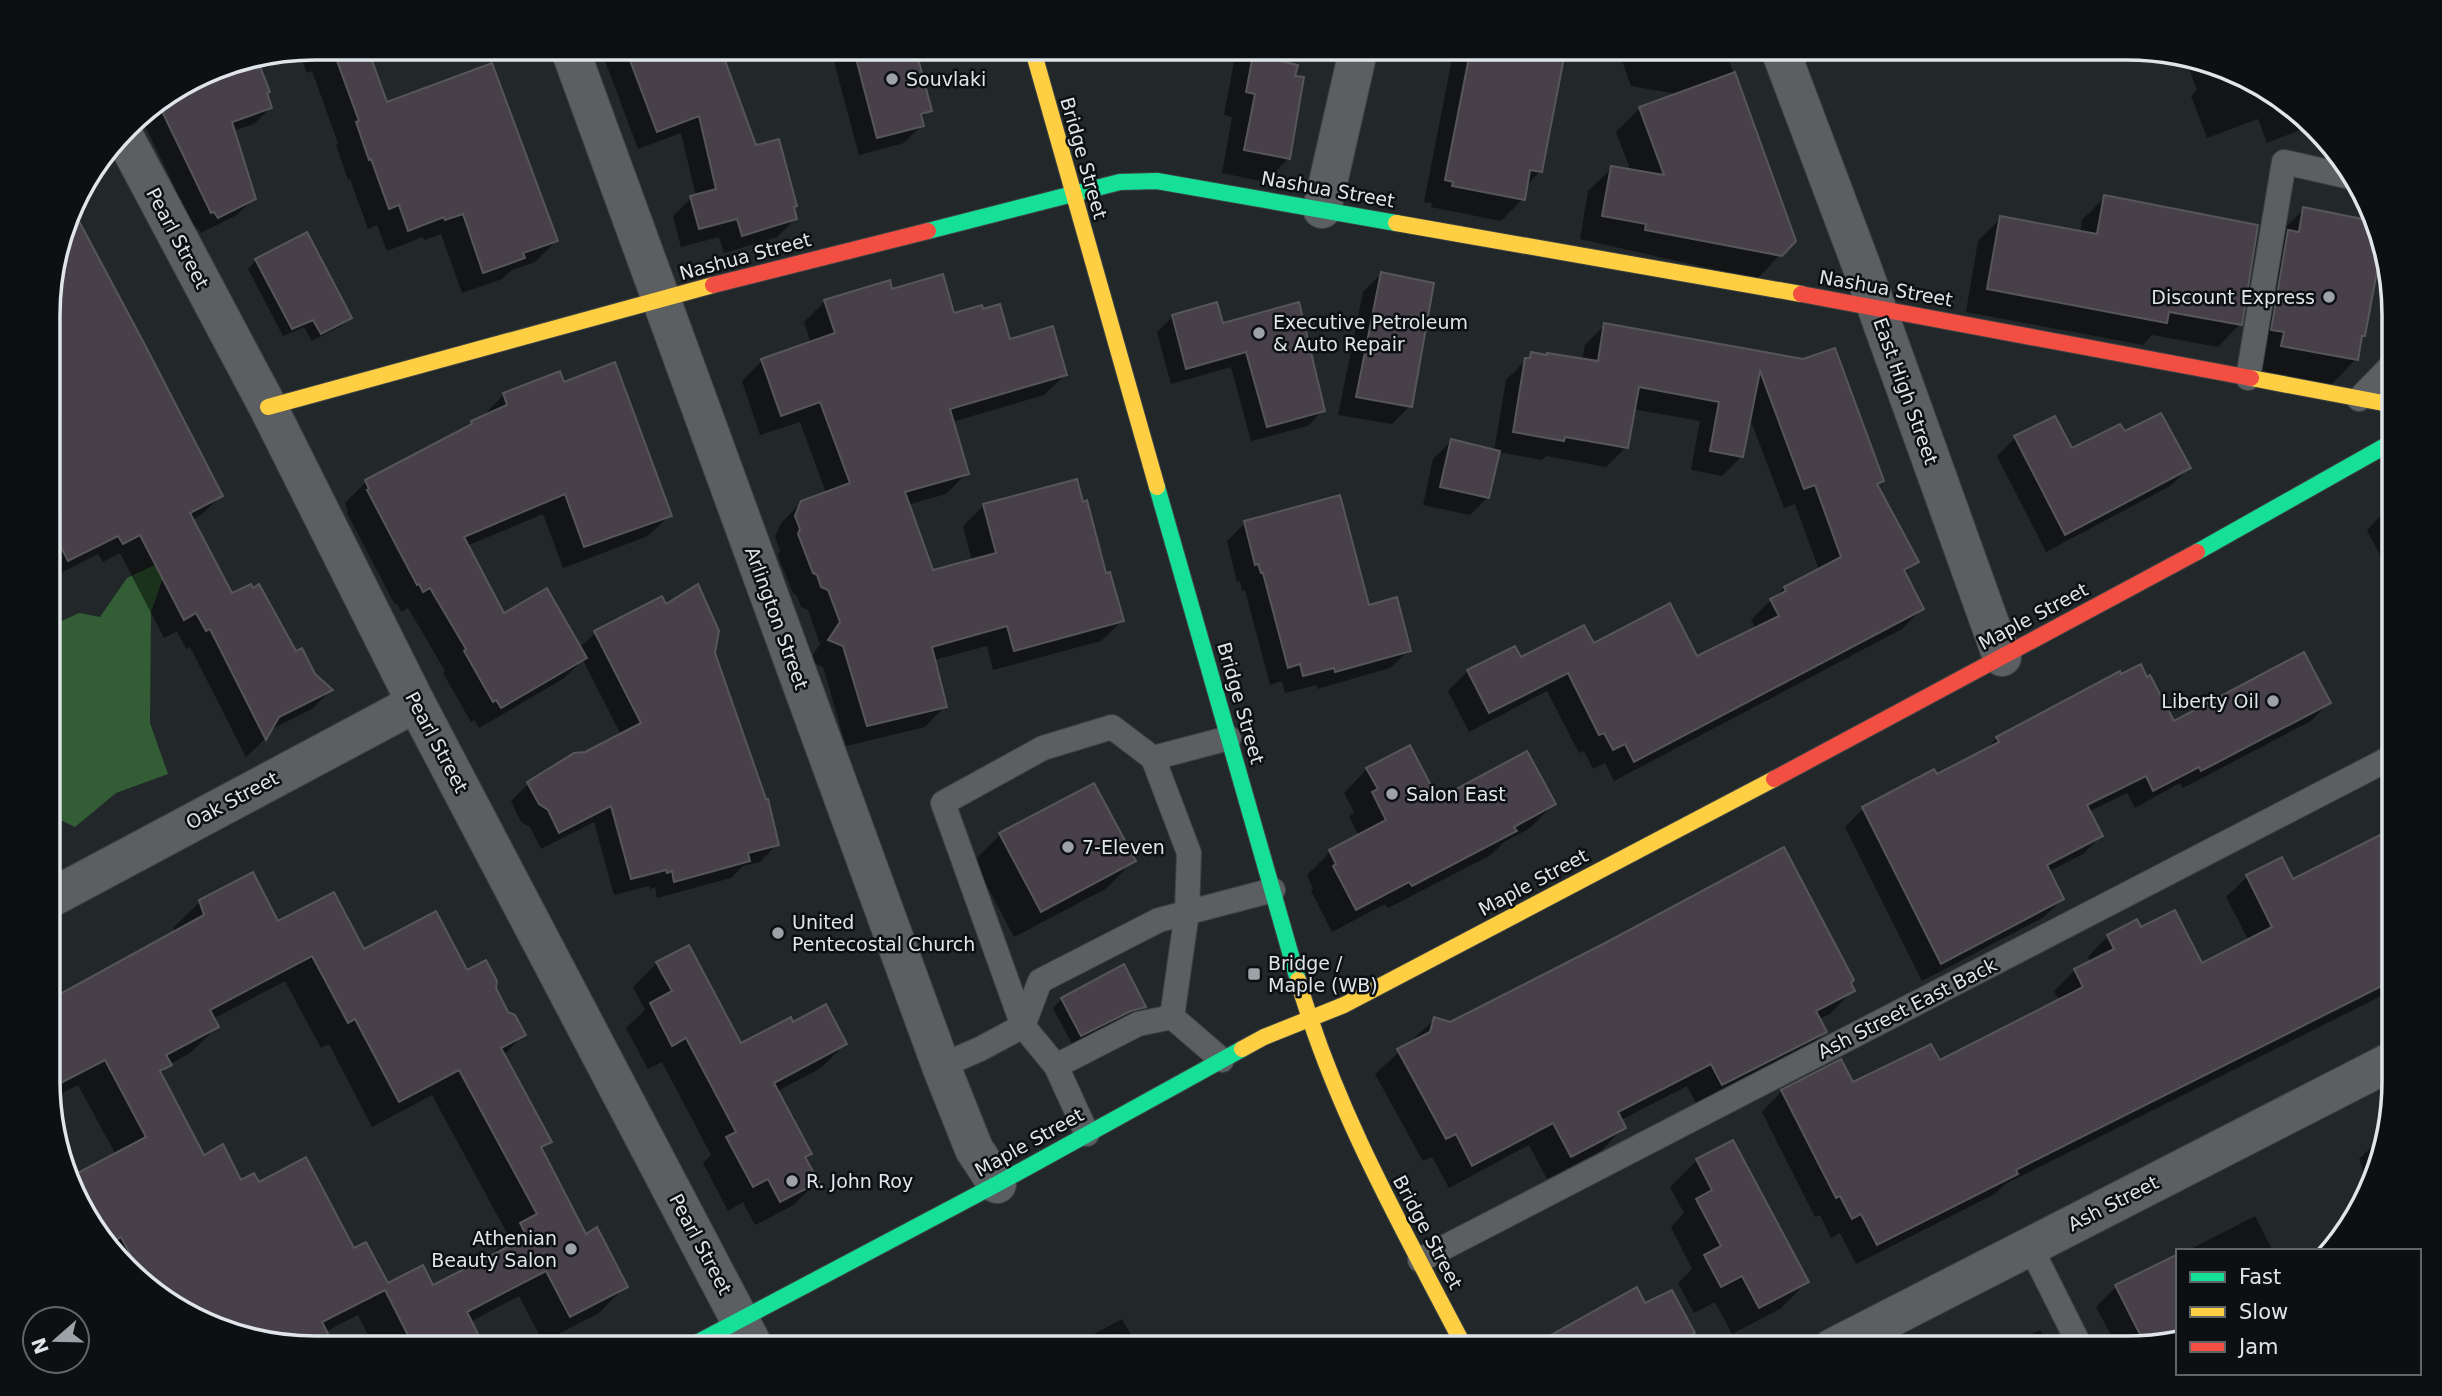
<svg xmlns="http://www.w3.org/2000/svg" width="2442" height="1396" viewBox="0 0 2442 1396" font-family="'DejaVu Sans',sans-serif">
<rect width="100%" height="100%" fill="#22272a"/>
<polygon fill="#325d35" points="161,562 165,572 151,612 150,723 168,774 116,793 75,827 50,815 49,627 79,613 100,617 127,578"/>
<g fill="#0007" fill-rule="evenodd">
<polygon points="315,47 368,47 366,50 386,104 556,241 535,262 512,270 502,279 462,293 441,234 424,240 423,237 387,251 377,225 368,229 350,179 348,180 336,145 338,143 312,71 307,73 298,51"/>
<polygon points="608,47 719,47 755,147 793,207 795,219 777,237 724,253 719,237 681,247 673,216 691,198 696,196 681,133 638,149 602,53"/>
<polygon points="830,47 913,47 930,110 921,119 922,125 904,143 859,155"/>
<polygon points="1223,47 1282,47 1283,64 1293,77 1288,159 1265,182 1222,173 1232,117 1224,115 1236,51 1224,51"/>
<polygon points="1447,47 1577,47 1561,66 1540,171 1526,186 1523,199 1501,221 1431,207 1432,203 1424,202 1454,49"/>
<polygon points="1617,47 1724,47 1794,240 1757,279 1580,239 1588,191 1612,168 1631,171 1616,132 1640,108 1678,94 1631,86"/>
<polygon points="1854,47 1876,47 1857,54"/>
<polygon points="2184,55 2197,56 2261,83 2308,127 2267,143 2258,119 2207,138 2191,96 2197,90"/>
<polygon points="255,59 267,92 265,94 270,108 254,124 233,131 254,198 237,215 201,233 197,227 194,228 144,123 167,96 213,67"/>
<polygon points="2105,197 2240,324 2218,347 2152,335 2143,345 1966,312 1978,241 2001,218 2080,233 2082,220"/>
<polygon points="71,209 221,496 201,515 192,520 231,596 295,654 313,675 331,690 312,709 270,730 265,739 246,757 190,647 186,649 177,631 164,638 120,553 103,562 98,554 49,579 49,280"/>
<polygon points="2304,209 2363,335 2360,338 2356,359 2330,386 2255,372 2277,236"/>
<polygon points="256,260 350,317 341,326 312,341 304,327 283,336 248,269"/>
<polygon points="1381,274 1410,406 1392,424 1338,415 1363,292"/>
<polygon points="891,291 953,315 1009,341 1065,375 1044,395 952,422 967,473 946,494 907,505 932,572 972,561 963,526 984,505 1105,576 1122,621 1101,641 993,670 987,646 934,660 945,706 925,727 846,746 823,667 809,661 820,644 808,610 801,607 797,596 793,593 778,556 780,550 775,537 781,523 802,502 826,493 800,422 760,435 742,381 762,361 811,343 804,322 825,301"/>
<polygon points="1173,316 1222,325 1323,410 1308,426 1251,441 1231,367 1171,384 1157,332"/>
<polygon points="1605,325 1803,361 1882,481 1876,486 1917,561 1904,574 1922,609 1902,629 1614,781 1605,763 1593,769 1584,751 1579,753 1547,691 1469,732 1448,691 1468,671 1514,648 1520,660 1593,645 1697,659 1756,629 1751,620 1771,600 1785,588 1819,570 1795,504 1784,508 1749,416 1742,456 1722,476 1691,470 1700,421 1633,409 1626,447 1606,467 1546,456 1542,460 1498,452 1488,497 1470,515 1423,505 1433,459 1451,441 1494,451 1506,380 1532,354 1582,360 1585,345"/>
<polygon points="563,384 670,515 648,536 563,568 543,514 467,546 503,616 579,648 595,633 665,606 714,653 777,844 760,862 743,866 731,878 657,898 655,887 650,889 649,886 614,895 594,822 541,849 530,827 521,822 511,801 528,784 621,735 583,660 563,679 479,728 474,720 471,722 443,673 445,671 408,608 401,612 397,603 395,605 347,513 348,511 345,503 366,482 464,430 472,422 483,417 504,394"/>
<polygon points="2124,434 2189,468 2170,486 2046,552 1997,456 2015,438 2071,451"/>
<polygon points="2394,507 2394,583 2367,530 2384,512"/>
<polygon points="1245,523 1367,607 1409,650 1390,668 1317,689 1317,685 1285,693 1282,681 1270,685 1245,590 1242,591 1240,581 1237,582 1227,541"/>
<polygon points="2329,703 2311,721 2183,788 2180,783 2135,808 2127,793 2088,812 2101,836 2083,854 2048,872 2062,899 2044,917 1922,981 1845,827 1863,809 1933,772 1936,777 1983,753 1997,738 2173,723"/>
<polygon points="1367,769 1438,801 1554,804 1530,828 1504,842 1491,855 1388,908 1385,904 1332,932 1311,891 1313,888 1307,875 1330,852 1359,836 1349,817 1354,812 1344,793"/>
<polygon points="2394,830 2394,1002 2388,1005 2383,995 2005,1184 1995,1194 1856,1264 1840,1233 1831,1238 1820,1215 1815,1217 1762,1112 1782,1091 1853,1085 1939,1063 2060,1001 2054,991 2075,970 2091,962 2088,957 2108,936 2141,930 2201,965 2249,941 2226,897 2247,877 2281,860 2292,882"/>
<polygon points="1000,835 1133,861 1107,888 1014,937 974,861"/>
<path d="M200,902L277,923L363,951L466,973L494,988L507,1013L523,1035L503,1056L549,1142L541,1150L585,1236L626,1286L599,1313L543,1342L519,1296L470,1322L477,1335L464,1349H375L358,1315L325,1332L181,1313L93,1230L73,1178L116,1155L78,1085L49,1100V1001L175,933L173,928ZM285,981L321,1048L329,1044L372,1127L432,1095L509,1237L495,1251L497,1255L432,1287L387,1285L354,1250L258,1184L240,1182L203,1157L160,1075L170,1064L190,1053L217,1027L213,1019Z"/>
<polygon points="657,963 741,1046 792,1024 845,1044 821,1068 776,1092 810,1154 804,1159 817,1182 792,1206 755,1225 743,1202 728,1211 703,1163 711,1155 662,1062 648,1069 626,1028 645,1010 633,987"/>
<polygon points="1849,983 1853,990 1830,1014 1819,1019 1825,1032 1802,1055 1698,1107 1687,1086 1621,1120 1624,1127 1601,1151 1547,1179 1529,1145 1449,1188 1432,1157 1423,1161 1375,1074 1435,1019 1451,1023"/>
<polygon points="1062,999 1144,1006 1136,1015 1121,1019 1072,1044 1053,1008"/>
<polygon points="2382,1137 2368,1184 2359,1159"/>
<polygon points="1697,1160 1807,1282 1780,1309 1732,1334 1715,1302 1694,1313 1678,1283 1692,1269 1671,1227 1684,1213 1670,1187"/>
<polygon points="2255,1216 2273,1251 2187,1251"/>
<polygon points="2178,1256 2178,1342 2144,1348 2118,1348 2096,1307 2116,1287"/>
<polygon points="1644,1306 1693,1333 1677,1348 1539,1348 1547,1340"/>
<polygon points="1122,1319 1138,1348 1066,1349"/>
<polygon points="2040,1330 2050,1348 2005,1348"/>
<polygon points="1193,1343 1195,1348 1182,1348"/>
</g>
<g fill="#474048" stroke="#565659" stroke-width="2" fill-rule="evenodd">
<polygon points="332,47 367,47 387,102 492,63 558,241 523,253 525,258 483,273 463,214 445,220 444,217 408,231 399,205 389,209 371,159 369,160 356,122 359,121"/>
<polygon points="625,47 720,47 756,145 779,139 797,206 794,207 797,219 742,236 737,219 699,229 690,196 716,189 699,116 657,132"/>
<polygon points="853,47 915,47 932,111 921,114 924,126 877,138"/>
<polygon points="1471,47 1566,47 1542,172 1530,170 1525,200 1452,186 1453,182 1445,180"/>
<polygon points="1253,55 1298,65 1295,76 1304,77 1290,159 1244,150 1255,94 1246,92"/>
<polygon points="257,59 270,92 267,93 272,108 232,122 256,199 218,218 214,212 211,213 159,105 177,95 175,91 213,67"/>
<polygon points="1735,72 1796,241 1782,256 1645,230 1646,224 1602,216 1611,166 1664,175 1639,107"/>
<polygon points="2104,195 2258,225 2242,325 2169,312 2167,323 1987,289 2000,216 2097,234"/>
<polygon points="2303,207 2377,222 2381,229 2383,239 2365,336 2362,336 2358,360 2281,346 2284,332 2271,330 2288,230 2299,232"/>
<polygon points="72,208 145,345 223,496 190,513 232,593 251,584 253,588 259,584 296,651 302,648 315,674 333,690 279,717 266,740 210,629 206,631 196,613 184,620 140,535 123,544 118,536 68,561 49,523 49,280"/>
<polygon points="307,232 352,318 321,334 313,320 292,329 255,259"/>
<polygon points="1381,272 1434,283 1412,407 1356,397"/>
<polygon points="943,274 954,313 982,305 983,309 1000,304 1010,339 1053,326 1067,375 950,409 969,474 905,492 933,570 996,553 983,504 1077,479 1083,502 1087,500 1106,573 1110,572 1124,621 1014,651 1007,626 932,647 947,707 867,726 843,646 828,640 840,622 828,590 821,587 817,575 813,573 798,534 800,529 795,516 801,501 850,483 820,402 781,416 761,359 835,333 824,300 890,280 892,289"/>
<polygon points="1217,302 1223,323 1299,302 1325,411 1267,427 1246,352 1186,369 1172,315"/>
<polygon points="1604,323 1803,359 1835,348 1884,481 1877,484 1919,562 1904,570 1924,609 1634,762 1625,744 1613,750 1604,733 1599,735 1568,673 1489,713 1467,670 1515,646 1521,657 1584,625 1594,643 1670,603 1697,656 1779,616 1770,599 1786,591 1784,587 1841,557 1815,485 1804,489 1760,371 1743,457 1710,451 1719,402 1639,387 1628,448 1565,437 1564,441 1513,432 1525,358 1530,358 1531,352 1547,355 1547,353 1598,361"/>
<polygon points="615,362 672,516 584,547 565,494 464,537 504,613 547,588 587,658 501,708 496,700 493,702 464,651 466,649 430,588 423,592 419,584 417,585 367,490 369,489 365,480 472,424 471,421 507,405 503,393 560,371 564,382"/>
<polygon points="2161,413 2191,468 2065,535 2014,436 2055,416 2072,448 2120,424 2125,431"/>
<polygon points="1451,439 1500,451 1489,498 1440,487"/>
<polygon points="1340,495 1369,605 1397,597 1411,651 1335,672 1334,668 1303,676 1300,664 1288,668 1263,573 1261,573 1258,564 1255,565 1244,521"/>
<polygon points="698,584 719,631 715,653 766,799 768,799 779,845 748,853 750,861 674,882 672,871 667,873 666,870 631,879 611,806 559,833 548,810 539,804 527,782 574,753 585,752 641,723 594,631 662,596 666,604"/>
<polygon points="2304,652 2331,703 2201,771 2199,767 2153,791 2146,776 2087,805 2103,836 2047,865 2064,899 1941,964 1862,807 1934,769 1937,774 1999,742 1996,737 2120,671 2121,674 2141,664 2147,677 2150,675 2174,721"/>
<polygon points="1410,745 1438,799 1527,751 1556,804 1514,827 1517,831 1412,886 1409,882 1356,910 1333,866 1336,864 1329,850 1386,820 1372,792 1378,789 1366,768"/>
<polygon points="1094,783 1136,861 1041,912 999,833"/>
<polygon points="2394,828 2394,980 2016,1170 2018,1174 1877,1245 1861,1214 1852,1219 1840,1196 1836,1198 1781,1090 1841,1059 1853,1082 1931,1044 1940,1060 2083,987 2074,969 2114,949 2107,935 2137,919 2141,927 2175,910 2202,963 2272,927 2246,875 2282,857 2293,879"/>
<polygon points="1784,847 1854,980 1851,983 1855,991 1816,1011 1827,1032 1722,1085 1711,1064 1618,1112 1626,1128 1571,1157 1553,1123 1472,1166 1456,1134 1446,1139 1397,1049 1430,1032 1434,1017 1450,1022 1607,942"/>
<path d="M253,872L278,921L334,892L364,949L436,911L467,970L486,960L497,981L496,988L508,1012L515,1015L526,1035L501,1048L552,1142L541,1147L586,1234L597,1227L628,1287L570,1317L546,1271L467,1312L479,1336L454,1349H415L385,1290L322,1322L336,1349H314L245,1340L181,1313L142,1276L121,1237L108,1244L93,1230L72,1176L146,1137L105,1060L49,1089V1000L204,915L199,900ZM312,956L348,1023L355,1019L399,1102L459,1070L537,1214L520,1223L527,1237L433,1285L423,1265L388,1283L366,1242L354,1248L306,1157L259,1182L254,1173L241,1180L223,1144L204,1155L160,1071L172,1065L166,1055L219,1027L210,1010Z"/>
<polygon points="689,945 741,1043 791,1017 793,1022 826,1004 847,1044 774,1083 812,1154 805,1157 819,1182 780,1202 768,1179 753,1187 726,1137 736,1132 686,1038 672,1046 650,1003 672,991 656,962"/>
<polygon points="1124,964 1146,1007 1131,1011 1081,1036 1061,998"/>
<polygon points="1733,1140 1809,1282 1759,1308 1742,1276 1721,1287 1704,1255 1721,1246 1696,1199 1712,1190 1696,1159"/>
<polygon points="2178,1254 2178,1342 2147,1348 2115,1285"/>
<polygon points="1637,1287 1645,1303 1672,1290 1695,1333 1665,1348 1528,1348"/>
</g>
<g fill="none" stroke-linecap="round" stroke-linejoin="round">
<defs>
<g id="lane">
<polyline points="2248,378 2284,162 2355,178"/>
<polyline points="2359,399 2390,367 2394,360"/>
<polyline points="1153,758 1189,853 1187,912 1172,1017"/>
<polyline points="941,1066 980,1049 1023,1026 1040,981 1159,920 1273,890"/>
<polyline points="1056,1066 1138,1024 1172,1017 1222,1060"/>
<polyline points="1087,1134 1056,1066 1023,1026 943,803 1043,748 1112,727 1153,758 1229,738"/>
<polyline points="2030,1246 2081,1348"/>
<polyline points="1420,1260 2394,756"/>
</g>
<g id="street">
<polyline points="569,47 941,1066 974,1149 997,1184"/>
<polyline points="1779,47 1863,270 2002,657"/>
<polyline points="123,134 268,407 416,703 755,1349"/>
<polyline points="1322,209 1359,47"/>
<polyline points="49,899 416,703"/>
<polyline points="1832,1348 2394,1060"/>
</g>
<g id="fast">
<polyline points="928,231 1120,182 1157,181 1396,223"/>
<polyline points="1157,487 1298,980"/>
<polyline points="2197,552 2394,441"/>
<polyline points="685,1349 997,1184 1242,1049"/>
</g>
<g id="slow">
<polyline points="1032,47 1157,487"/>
<polyline points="1396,223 1801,294"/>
<polyline points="2251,378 2394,405"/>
<polyline points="268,407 713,285"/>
<path d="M1298,980C1335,1110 1403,1229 1465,1348"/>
<polyline points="1242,1049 1264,1037 1344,1005 1774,779"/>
</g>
<g id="jam">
<polyline points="713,285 928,231"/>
<polyline points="1801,294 2251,378"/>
<polyline points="1774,779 2197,552"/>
</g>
</defs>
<use href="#lane" stroke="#3e4345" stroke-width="26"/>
<use href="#street" stroke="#3e4345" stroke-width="40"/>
<use href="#fast" stroke="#3e4345" stroke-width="18"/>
<use href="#slow" stroke="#3e4345" stroke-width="18"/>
<use href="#jam" stroke="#3e4345" stroke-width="18"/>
<use href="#lane" stroke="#5c5f62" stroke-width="24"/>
<use href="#street" stroke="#5c5f62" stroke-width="38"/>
<use href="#fast" stroke="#16e098" stroke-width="16"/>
<use href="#slow" stroke="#ffcf43" stroke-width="16"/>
<use href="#jam" stroke="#f24e42" stroke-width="16"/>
</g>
<g fill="#9da2a6" stroke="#0c1013" stroke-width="2.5">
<circle cx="892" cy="79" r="7"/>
<circle cx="2329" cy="297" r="7"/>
<circle cx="1259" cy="333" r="7"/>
<circle cx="2273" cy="701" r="7"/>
<circle cx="1392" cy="794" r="7"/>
<circle cx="1068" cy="847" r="7"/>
<circle cx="778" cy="933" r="7"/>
<rect x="1247" y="967" width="14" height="14" rx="3.5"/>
<circle cx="792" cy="1181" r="7"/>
<circle cx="571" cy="1249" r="7"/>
</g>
<g text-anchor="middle" stroke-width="5" stroke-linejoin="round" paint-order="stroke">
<g font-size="19" fill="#dfe5e9" stroke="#0c1013" text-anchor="start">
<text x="906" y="86">Souvlaki</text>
<text x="2315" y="304" text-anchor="end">Discount Express</text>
<text x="1273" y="329">Executive Petroleum<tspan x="1273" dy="22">&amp; Auto Repair</tspan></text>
<text x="2259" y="708" text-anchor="end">Liberty Oil</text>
<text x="1406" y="801">Salon East</text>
<text x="1082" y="854">7-Eleven</text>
<text x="792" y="929">United<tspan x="792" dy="22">Pentecostal Church</tspan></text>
<text x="1268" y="970">Bridge /<tspan x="1268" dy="22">Maple (WB)</tspan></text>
<text x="806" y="1188">R. John Roy</text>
<text x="557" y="1245" text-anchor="end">Athenian<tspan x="557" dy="22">Beauty Salon</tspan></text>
</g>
<g font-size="19" fill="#dfe5e9" stroke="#0c1013">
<text transform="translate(1084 158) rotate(74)" y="7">Bridge Street</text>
<text transform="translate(1328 189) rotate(10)" y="7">Nashua Street</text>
<text transform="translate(178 238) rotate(62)" y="7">Pearl Street</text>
<text transform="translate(745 256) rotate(-15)" y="7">Nashua Street</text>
<text transform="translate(1886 288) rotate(10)" y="7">Nashua Street</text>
<text transform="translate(1906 391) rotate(70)" y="7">East High Street</text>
<text transform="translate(2033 616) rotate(-28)" y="7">Maple Street</text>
<text transform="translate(777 618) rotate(70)" y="7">Arlington Street</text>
<text transform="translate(1241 703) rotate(74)" y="7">Bridge Street</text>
<text transform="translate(437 742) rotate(62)" y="7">Pearl Street</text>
<text transform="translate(232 800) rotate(-28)" y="7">Oak Street</text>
<text transform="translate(1533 882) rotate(-28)" y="7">Maple Street</text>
<text transform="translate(1907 1008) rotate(-27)" y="7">Ash Street East Back</text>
<text transform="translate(1029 1142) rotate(-29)" y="7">Maple Street</text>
<text transform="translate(2113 1203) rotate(-27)" y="7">Ash Street</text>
<text transform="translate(1428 1232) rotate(62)" y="7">Bridge Street</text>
<text transform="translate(701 1244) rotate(62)" y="7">Pearl Street</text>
</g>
</g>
<path d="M0 0H2442V1396H0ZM315 60H2127A255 255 0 0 1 2382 315V1081A255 255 0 0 1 2127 1336H315A255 255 0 0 1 60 1081V315A255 255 0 0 1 315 60Z" fill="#0c1013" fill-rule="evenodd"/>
<path fill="none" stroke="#dfe5e9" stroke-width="3.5" d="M315 60H2127A255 255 0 0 1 2382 315V1081A255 255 0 0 1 2127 1336H315A255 255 0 0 1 60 1081V315A255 255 0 0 1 315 60Z"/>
<rect x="2176" y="1249" width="245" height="126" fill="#0c1013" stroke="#606569" stroke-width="2"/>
<rect x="2190" y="1272" width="35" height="10" fill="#16e098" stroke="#606569" stroke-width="2"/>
<text x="2239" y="1284" font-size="21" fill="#dfe5e9">Fast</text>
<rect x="2190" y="1307" width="35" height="10" fill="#ffcf43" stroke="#606569" stroke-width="2"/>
<text x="2239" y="1319" font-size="21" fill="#dfe5e9">Slow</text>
<rect x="2190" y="1342" width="35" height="10" fill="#f24e42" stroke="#606569" stroke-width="2"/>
<text x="2239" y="1354" font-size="21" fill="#dfe5e9">Jam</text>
<g transform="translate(56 1340) rotate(250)"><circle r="33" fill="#0c1013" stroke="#606569" stroke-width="2"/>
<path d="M0-5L12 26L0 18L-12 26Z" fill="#9da2a6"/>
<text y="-10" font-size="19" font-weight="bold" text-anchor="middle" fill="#dfe5e9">N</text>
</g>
</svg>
